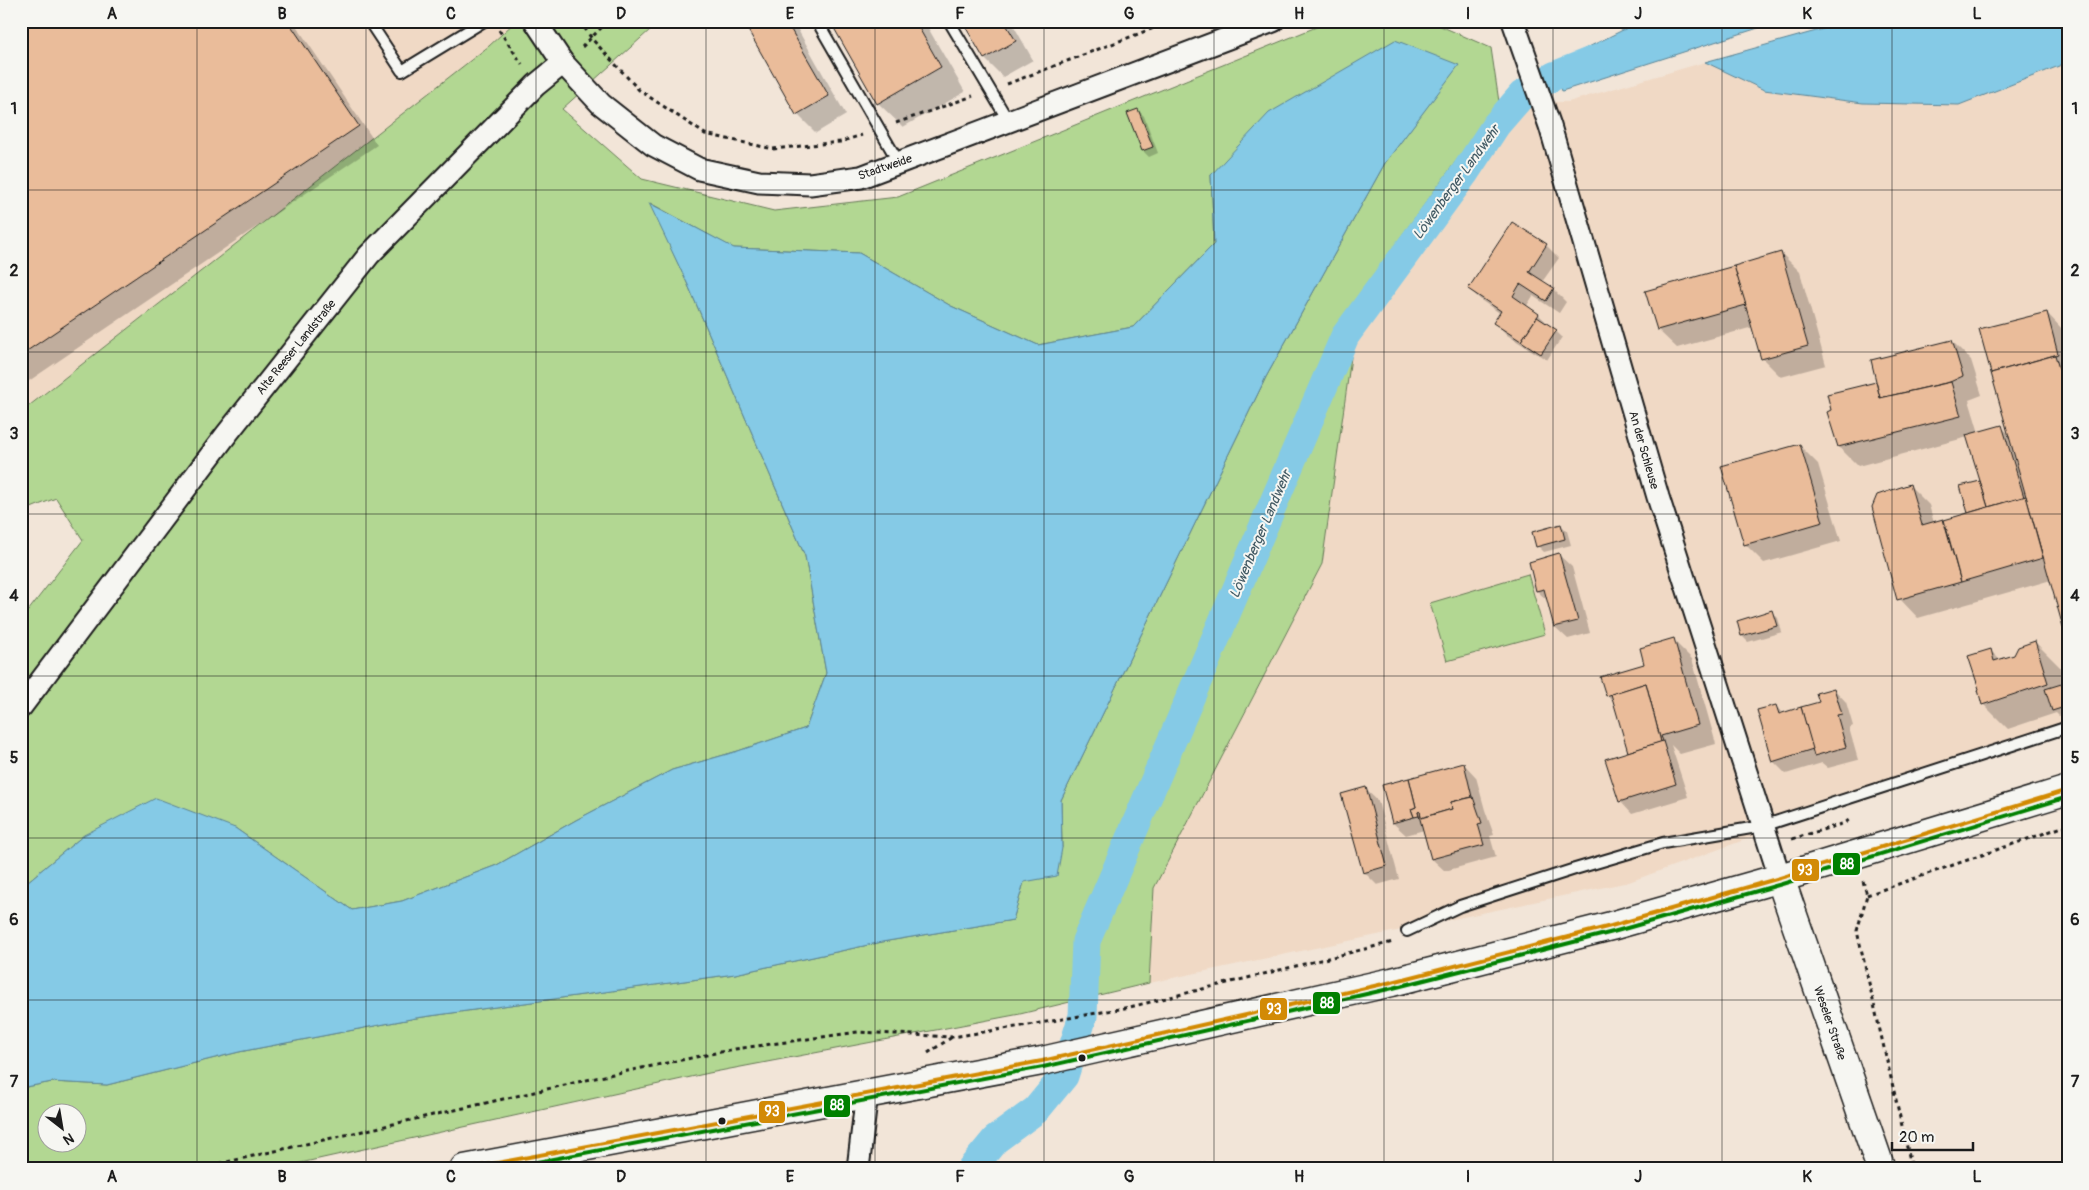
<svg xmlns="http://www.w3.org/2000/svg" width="2089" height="1190" viewBox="0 0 2089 1190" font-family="Pangolin,sans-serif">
<rect width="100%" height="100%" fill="#f2e5d8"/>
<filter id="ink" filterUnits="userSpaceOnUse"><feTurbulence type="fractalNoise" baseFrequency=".02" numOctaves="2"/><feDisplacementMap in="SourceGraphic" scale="10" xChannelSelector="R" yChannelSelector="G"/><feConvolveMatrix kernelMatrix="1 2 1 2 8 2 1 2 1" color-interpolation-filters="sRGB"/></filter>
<g filter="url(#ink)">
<g fill="#f0d9c5">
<polygon points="21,21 516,21 489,46 21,412"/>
<polygon points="2068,61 2068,722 1629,882 1149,983 1154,888 1322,564 1360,293 1499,102 1568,102 1705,62 1764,90 1863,103 1959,105 2059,66"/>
</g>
<g fill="#b2d792" stroke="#677a57" fill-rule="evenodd">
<path d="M516,21H660L562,109L642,179L774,211L898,197L1331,21H1429L1491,48L1499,102L1360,293L1322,564L1154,888L1149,983L1020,1014L709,1073L273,1169H21V1088L52,1082L107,1085L239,1052L416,1018L735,974L882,942L1013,920L1024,882L1062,848L1061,800L1266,377L1385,163L1458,65L1211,175L1214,244L1133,327L1038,345L951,306L859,253L733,248L650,203L688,285L805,556L826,673L806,728L738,751L672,770L576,820L497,865L402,901L352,910L235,828L84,835L21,887V620L83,540L56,498L21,512V412L489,46ZM48,1112H78V1142H48Z"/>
<polygon points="1528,574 1545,634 1447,661 1430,603"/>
</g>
<g fill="#85cae6" stroke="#5b8495">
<polygon points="1649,21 1780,21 1562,91 1554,64 1625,29"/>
<polygon points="1852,21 2068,21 2068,61 2059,66 1959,105 1863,103 1764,90 1705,62"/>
<polygon points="1395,40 1459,65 1385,163 1266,377 1061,800 1062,848 1057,876 1024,882 1013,920 882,942 735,974 416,1018 239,1052 107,1085 52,1082 21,1088 21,887 84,835 156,798 235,828 352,910 402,901 497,865 576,820 672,770 738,751 806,728 826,673 805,556 688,285 649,203 734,248 859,253 951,306 1038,345 1133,327 1214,244 1211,175 1269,113"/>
</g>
<g fill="#0003">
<polygon points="21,21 293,21 377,145 23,385 21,383"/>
<polygon points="744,21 793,21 846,115 816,133 797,114"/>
<polygon points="831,21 924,21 965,92 903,127 878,103"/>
<polygon points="963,21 1011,21 1033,60 1003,77 985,59"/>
<polygon points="1138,110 1144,116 1158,153 1149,157 1143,151 1128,114"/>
<polygon points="1546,245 1559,258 1542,282 1553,289 1566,302 1559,313 1533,296 1526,307 1539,315 1562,337 1547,360 1507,335 1495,322 1501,314 1482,301 1469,289"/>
<polygon points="1781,253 1800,272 1826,365 1781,377 1762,358 1753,327 1677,348 1658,330"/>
<polygon points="2047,313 2065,332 2068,341 2068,630 2064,626 2051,580 1918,618 1900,599 1910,486 1929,505 1934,523 1969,513 1979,482 1982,485 1968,437 1858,466 1839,447 1828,395 1878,383 1952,341 1971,360 1982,395 1969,400 1979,433 2001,427 2010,435 1980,330"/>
<polygon points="1799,445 1818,464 1841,541 1764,563 1745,544"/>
<polygon points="1561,525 1567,531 1571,545 1544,552 1538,546"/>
<polygon points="1559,555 1572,567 1590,633 1568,639 1555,627 1548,601 1537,591"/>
<polygon points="1772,612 1778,618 1782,632 1748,642 1742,636 1738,622"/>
<polygon points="1673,640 1692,659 1716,744 1680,754 1671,745 1688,797 1632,814 1620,801 1629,753 1615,703 1607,695 1646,665"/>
<polygon points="2035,642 2060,667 2065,684 2068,684 2068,713 2059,716 2056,713 2008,729 1983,704 1990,650 2000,660 2015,656"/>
<polygon points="1834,689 1846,702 1853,726 1849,728 1858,760 1828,768 1822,763 1786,774 1773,761 1776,706 1783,714 1821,703"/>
<polygon points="1464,764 1476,777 1485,810 1494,835 1490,836 1496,857 1445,871 1432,859 1424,830 1406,835 1393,823"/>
<polygon points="1365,789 1378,801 1399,879 1377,885 1364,872"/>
</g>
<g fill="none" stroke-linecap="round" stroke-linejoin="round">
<polyline stroke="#85cae6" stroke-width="29" points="971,1169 995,1140 1036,1110 1064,1076 1083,1016 1086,941 1345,336 1464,174 1496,125 1522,95 1554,76 1594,60"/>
</g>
<g fill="#eabc9a" stroke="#1c1c1c">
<polygon points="21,21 288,21 359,126 21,355"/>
<polygon points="743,21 786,21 829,96 796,115"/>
<polygon points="830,21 915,21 941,67 877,104"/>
<polygon points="962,21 1004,21 1016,41 984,59"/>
<polygon points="1138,109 1153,147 1142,151 1127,113"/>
<polygon points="1512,222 1547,244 1529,272 1554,288 1546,301 1520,284 1513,296 1539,314 1521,341 1493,323 1501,311 1468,289"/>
<polygon points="1781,252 1808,346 1761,359 1734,266"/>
<polygon points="1734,266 1746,305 1657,330 1645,291"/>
<polygon points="2047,312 2058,354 1991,373 1979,329"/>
<polygon points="1537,317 1557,330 1541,354 1521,341"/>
<polygon points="1952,340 1963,376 1950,382 1880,398 1871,360"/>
<polygon points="2055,355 2068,400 2068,626 2063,627 1991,373"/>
<polygon points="1876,382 1880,398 1951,382 1961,416 1838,447 1827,412 1831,410 1827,394"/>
<polygon points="2002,425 2024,497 1988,507 1966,435"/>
<polygon points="1800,444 1823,522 1744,545 1721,466"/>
<polygon points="1980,481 1988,507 1968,513 1960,486"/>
<polygon points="1910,484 1922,525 1943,519 1961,582 1897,600 1872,507 1877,495"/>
<polygon points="2026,496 2043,558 1961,582 1944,520"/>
<polygon points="1561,524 1565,539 1536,547 1532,532"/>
<polygon points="1559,553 1578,621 1554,627 1544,589 1536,591 1529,562"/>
<polygon points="1772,610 1777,626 1741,636 1737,621"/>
<polygon points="1674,638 1698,725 1661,736 1663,741 1661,742 1646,683 1606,696 1600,677 1644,664 1640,648"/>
<polygon points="2035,641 2048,683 1982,705 1978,690 1979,689 1968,656 1991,649 1994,661 2014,655 2018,647"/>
<polygon points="2068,682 2068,706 2052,711 2045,689"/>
<polygon points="1646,683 1661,742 1628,752 1611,694"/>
<polygon points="1834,688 1842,714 1837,715 1846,747 1814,756 1801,707 1819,702 1816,693"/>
<polygon points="1776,705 1779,714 1801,707 1813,749 1772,762 1757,710"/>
<polygon points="1663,741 1676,784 1619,802 1605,759"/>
<polygon points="1464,763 1472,797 1451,802 1452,809 1421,818 1420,811 1418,812 1419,816 1414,817 1411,809 1416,807 1409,778"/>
<polygon points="1409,778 1416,807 1411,809 1414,817 1392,823 1382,785"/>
<polygon points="1366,787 1387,866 1363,873 1341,794"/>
<polygon points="1473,797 1482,823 1478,824 1484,845 1431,859 1418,812 1420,811 1421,818 1452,809 1451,802"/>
<polygon points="1205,1162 1208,1169 1185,1169"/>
</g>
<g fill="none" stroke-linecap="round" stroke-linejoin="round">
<defs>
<g id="service">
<polyline points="369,21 402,71 484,21"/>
<polyline points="817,21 899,163"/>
<polyline points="949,21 1009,122"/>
<polyline points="1407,931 1460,906 1575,869 1663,843 1763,826 2068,727"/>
</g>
<g id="minor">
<polyline points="535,21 563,63 601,104 653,145 699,169 759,182 810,184 861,177 1273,21"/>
<polyline points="1513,21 1550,126 1658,497 1780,878"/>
<polyline points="21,707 226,435 369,255 536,85 563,63"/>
<polyline points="858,1169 867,1092"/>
</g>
<g id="secondary">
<polyline points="1780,878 1881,1169"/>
<polyline points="464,1169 1042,1061 1392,982 1611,926 1780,878 2068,790"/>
</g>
</defs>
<use href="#service" stroke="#1c1c1c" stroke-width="14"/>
<use href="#minor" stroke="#1c1c1c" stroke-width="25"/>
<use href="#secondary" stroke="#1c1c1c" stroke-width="31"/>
<g stroke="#1c1c1c" stroke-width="3" stroke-dasharray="4 4" stroke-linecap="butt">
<polyline points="580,21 592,39 639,90 705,134 773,149 840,142 862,135"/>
<polyline points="499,30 522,64"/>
<polyline points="582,47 608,21"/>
<polyline points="1007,84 1172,21"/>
<polyline points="896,123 973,96"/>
<polyline points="1792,839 1845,823 1850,819"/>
<polyline points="1863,881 1867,895 1857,931 1912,1169"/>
<polyline points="1867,895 2068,825"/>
<polyline points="928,1053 952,1037"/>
<polyline points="196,1169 613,1074 735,1049 858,1032 952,1037 1035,1024 1130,1007 1393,942"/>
</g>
<use href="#service" stroke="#f6f6f2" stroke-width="10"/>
<use href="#minor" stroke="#f6f6f2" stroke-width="21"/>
<use href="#secondary" stroke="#f6f6f2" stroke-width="28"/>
<defs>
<polyline id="bus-1" points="465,1169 1042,1061 1392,982 1611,926 1780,878 2068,790"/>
<polyline id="bus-2" points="499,1169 1043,1067 1393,988 1613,932 1782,884 2068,797"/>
</defs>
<use href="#bus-1" stroke="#f6f6f2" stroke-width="8"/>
<use href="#bus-2" stroke="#f6f6f2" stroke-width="8"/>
<use href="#bus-1" stroke="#d28a06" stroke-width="4"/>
<use href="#bus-2" stroke="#008000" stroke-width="4"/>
</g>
</g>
<path fill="none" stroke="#1c1c1c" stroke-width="1" stroke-opacity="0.55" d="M197,21V1169M366,21V1169M536,21V1169M706,21V1169M875,21V1169M1044,21V1169M1214,21V1169M1384,21V1169M1553,21V1169M1722,21V1169M1892,21V1169M21,190H2068M21,352H2068M21,514H2068M21,676H2068M21,838H2068M21,1000H2068"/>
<g fill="#1c1c1c" stroke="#f6f6f2" stroke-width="2">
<circle cx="1082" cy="1058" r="4.5"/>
<circle cx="722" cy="1121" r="4.5"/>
</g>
<g text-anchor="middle" stroke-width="4" stroke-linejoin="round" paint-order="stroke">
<g font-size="12" fill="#1c1c1c" stroke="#f6f6f2">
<text transform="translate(885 167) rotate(-19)" y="4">Stadtweide</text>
<text transform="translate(296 347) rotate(-51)" y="4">Alte Reeser Landstraße</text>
<text transform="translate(1644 450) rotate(74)" y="4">An der Schleuse</text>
<text transform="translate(1830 1023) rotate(71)" y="4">Weseler Straße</text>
</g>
<g font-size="14" font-style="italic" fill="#415963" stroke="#f6f6f2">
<text transform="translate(1456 182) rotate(-54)" y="5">Löwenberger Landwehr</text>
<text transform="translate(1260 534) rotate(-67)" y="5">Löwenberger Landwehr</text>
</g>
</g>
<g stroke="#f6f6f2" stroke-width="2">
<rect x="1832" y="852" width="29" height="24" rx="5" fill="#008000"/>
<rect x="1791" y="858" width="29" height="24" rx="5" fill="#d28a06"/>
<rect x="1312" y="991" width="29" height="24" rx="5" fill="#008000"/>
<rect x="1259" y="997" width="29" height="24" rx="5" fill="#d28a06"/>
<rect x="823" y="1094" width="28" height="24" rx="5" fill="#008000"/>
<rect x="758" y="1100" width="28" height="24" rx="5" fill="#d28a06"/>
</g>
<g font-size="14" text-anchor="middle" font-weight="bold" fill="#fff">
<text x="1847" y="869">88</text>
<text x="1805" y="875">93</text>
<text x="1327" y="1008">88</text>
<text x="1274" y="1014">93</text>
<text x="837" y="1110">88</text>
<text x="772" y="1116">93</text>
</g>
<rect width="2089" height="1190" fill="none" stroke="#f6f6f2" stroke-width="55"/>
<g transform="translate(62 1128) rotate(149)"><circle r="24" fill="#f6f6f2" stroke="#9f9f9c"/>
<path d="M0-4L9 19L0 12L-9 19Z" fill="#1c1c1c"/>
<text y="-8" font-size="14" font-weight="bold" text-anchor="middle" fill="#1c1c1c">N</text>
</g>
<path d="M1892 1142v8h81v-8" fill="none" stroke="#1c1c1c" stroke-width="2.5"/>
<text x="1899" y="1142" font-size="15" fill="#1c1c1c" stroke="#f6f6f2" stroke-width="4" paint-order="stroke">20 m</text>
<rect x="28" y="28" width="2034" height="1134" fill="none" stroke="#1c1c1c" stroke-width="2"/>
<g font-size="16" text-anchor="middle" font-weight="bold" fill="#1c1c1c">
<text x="112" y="19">A</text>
<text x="282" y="19">B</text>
<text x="451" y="19">C</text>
<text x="621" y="19">D</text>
<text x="790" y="19">E</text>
<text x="960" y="19">F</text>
<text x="1129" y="19">G</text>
<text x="1299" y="19">H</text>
<text x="1468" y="19">I</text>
<text x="1638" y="19">J</text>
<text x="1807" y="19">K</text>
<text x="1977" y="19">L</text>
<text x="14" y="114">1</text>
<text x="2075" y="114">1</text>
<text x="14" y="276">2</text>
<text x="2075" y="276">2</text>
<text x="14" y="439">3</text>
<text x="2075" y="439">3</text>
<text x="14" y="601">4</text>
<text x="2075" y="601">4</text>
<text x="14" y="763">5</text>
<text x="2075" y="763">5</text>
<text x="14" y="925">6</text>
<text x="2075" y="925">6</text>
<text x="14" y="1087">7</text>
<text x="2075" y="1087">7</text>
<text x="112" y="1182">A</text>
<text x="282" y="1182">B</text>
<text x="451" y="1182">C</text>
<text x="621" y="1182">D</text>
<text x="790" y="1182">E</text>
<text x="960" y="1182">F</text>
<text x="1129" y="1182">G</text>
<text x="1299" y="1182">H</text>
<text x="1468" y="1182">I</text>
<text x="1638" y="1182">J</text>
<text x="1807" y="1182">K</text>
<text x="1977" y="1182">L</text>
</g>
</svg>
